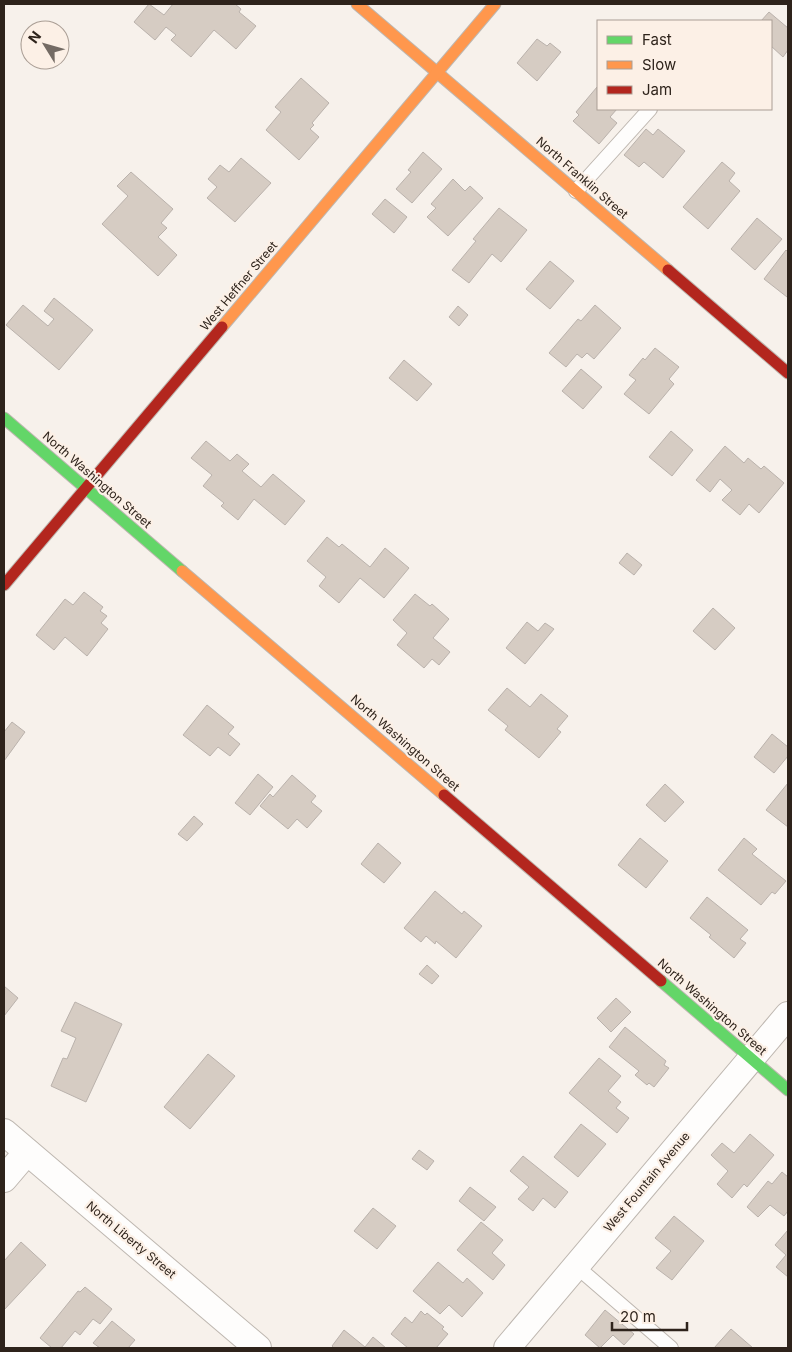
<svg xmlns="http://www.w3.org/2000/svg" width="792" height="1352" viewBox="0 0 792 1352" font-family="Inter,sans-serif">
<rect width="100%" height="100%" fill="#f7f1eb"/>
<g fill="#d6ccc3" stroke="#bab2ac">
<polygon points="149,4 164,15 173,4 235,4 241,9 239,12 256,26 236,49 214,30 191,57 171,40 176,35 166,27 155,40 134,22"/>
<polygon points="769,12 788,28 788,50 783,57 771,46 771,21 761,21"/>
<polygon points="537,39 547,46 550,43 561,52 537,81 517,63"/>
<polygon points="301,78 329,103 312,123 314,125 310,129 319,137 299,160 266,130 281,112 275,107"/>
<polygon points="597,87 598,109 617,109 610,117 617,123 599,144 573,121 579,115 576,112"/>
<polygon points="646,129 653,135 658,129 685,151 663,178 644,162 639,167 624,155"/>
<polygon points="423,152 442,169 412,203 396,189 411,172 408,170"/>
<polygon points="241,158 271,183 235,222 207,198 217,187 208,179 220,165 229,172"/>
<polygon points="722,162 735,173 729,181 740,191 708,229 683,207"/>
<polygon points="131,172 173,209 161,223 167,228 158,237 177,255 158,276 102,224 128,196 117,186"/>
<polygon points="453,179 465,191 470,186 483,198 448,236 427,217 436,208 431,204"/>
<polygon points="385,199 407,217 394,233 372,214"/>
<polygon points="499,208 527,230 501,262 492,254 469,283 452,270 476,241 473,239"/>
<polygon points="757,218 782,239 755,270 731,249"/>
<polygon points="786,250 788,252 788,295 787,297 764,279"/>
<polygon points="550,261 574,281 550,309 526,289"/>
<polygon points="54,298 93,330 59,370 6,325 23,305 48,326 54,319 44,311"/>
<polygon points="595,305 621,328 594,359 587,353 582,358 577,354 566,367 549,353 578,319 581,321"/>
<polygon points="458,306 468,315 459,326 449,317"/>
<polygon points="655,348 679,367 669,379 674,384 649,414 624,394 636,380 629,375 643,358 645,360"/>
<polygon points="404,360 432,384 417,401 389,378"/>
<polygon points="581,369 602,387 583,409 562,391"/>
<polygon points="671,431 693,450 672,476 649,457"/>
<polygon points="206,441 230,461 237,454 249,464 242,471 261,487 273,474 305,501 285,525 254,499 238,520 221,506 224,503 203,486 212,475 191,458"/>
<polygon points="725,446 744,463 748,458 761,469 764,466 784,483 759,513 749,504 740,515 722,500 732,490 720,479 710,492 696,480"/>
<polygon points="327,537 339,547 342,544 370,567 385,548 409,568 384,598 360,578 339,603 319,586 326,577 307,561"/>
<polygon points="627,553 642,565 634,575 619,563"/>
<polygon points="84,592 103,607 100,611 107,616 101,623 108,629 87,656 65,637 54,650 36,635 65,599 73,605"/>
<polygon points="415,594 430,606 432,604 449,619 433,638 450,652 439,665 432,659 424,668 397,645 407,633 393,620"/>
<polygon points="713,608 735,628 715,650 693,631"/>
<polygon points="527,622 538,631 545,623 554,629 525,664 506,648"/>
<polygon points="507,688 530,707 541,694 568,716 557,729 561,732 539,758 505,730 508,726 488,710"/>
<polygon points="207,705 234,727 228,734 240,744 230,756 218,747 210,756 183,735"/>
<polygon points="12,722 25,732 4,761 4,732"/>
<polygon points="772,734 788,747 788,756 774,773 754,757"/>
<polygon points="258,774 273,787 250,815 235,803"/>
<polygon points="292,775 316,796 311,802 322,811 307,828 297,819 288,829 260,806 270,794 273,797"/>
<polygon points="788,783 788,827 766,810"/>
<polygon points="665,784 684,802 665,822 646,805"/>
<polygon points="194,816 203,824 187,841 178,834"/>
<polygon points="640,838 668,861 646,888 618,865"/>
<polygon points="744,838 757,849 752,854 786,881 775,894 772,892 761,905 718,870"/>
<polygon points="378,843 401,863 384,883 361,864"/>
<polygon points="435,891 462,914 464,911 482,926 456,958 436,941 435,944 426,936 421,942 404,928"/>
<polygon points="707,897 748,930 740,939 746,943 734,958 709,937 711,935 690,918"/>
<polygon points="427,965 439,976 432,984 419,974"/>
<polygon points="4,986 18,998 4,1016"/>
<polygon points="616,998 631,1012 611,1032 597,1018"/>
<polygon points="75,1002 122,1024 86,1102 51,1086 63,1058 67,1059 76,1038 61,1031"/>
<polygon points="625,1027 666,1061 664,1065 669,1068 654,1087 649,1083 647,1085 635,1075 639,1071 609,1047"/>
<polygon points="208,1054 235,1076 190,1129 164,1107"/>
<polygon points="599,1058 621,1076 608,1091 621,1102 616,1108 629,1118 617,1133 569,1093"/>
<polygon points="581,1124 606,1144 578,1177 554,1157"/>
<polygon points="750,1134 774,1155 747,1187 744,1184 732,1198 717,1184 728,1171 711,1155 722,1143 734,1153"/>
<polygon points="419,1150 434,1161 427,1170 412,1159"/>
<polygon points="523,1156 568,1192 555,1208 543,1198 533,1211 518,1199 529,1187 510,1171"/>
<polygon points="782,1172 788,1177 788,1211 784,1216 770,1205 758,1217 747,1207 768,1181 772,1184"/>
<polygon points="470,1187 496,1207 484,1221 459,1201"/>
<polygon points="373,1208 396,1226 377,1249 354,1231"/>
<polygon points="674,1216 704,1241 672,1280 656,1268 671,1251 655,1238"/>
<polygon points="481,1222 503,1240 492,1253 505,1265 493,1280 457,1250"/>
<polygon points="788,1230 788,1277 776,1267 786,1255 775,1245"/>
<polygon points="21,1242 46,1265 4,1310 4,1261"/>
<polygon points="438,1262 463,1283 467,1278 483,1293 462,1317 449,1305 440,1314 413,1291"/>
<polygon points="85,1287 112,1309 100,1324 93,1319 80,1335 75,1331 61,1348 52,1348 40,1338 78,1291 80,1292"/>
<polygon points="605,1310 634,1334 624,1345 613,1335 600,1348 585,1335"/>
<polygon points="421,1311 425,1315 427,1313 444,1327 442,1329 448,1334 436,1348 408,1348 391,1334 405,1317 412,1323"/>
<polygon points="112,1321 135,1340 128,1348 100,1348 93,1343"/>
<polygon points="731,1329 753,1348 714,1348"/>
<polygon points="344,1330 365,1347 373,1337 386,1348 334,1348 332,1346"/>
</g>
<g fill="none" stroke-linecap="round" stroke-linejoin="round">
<defs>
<g id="lane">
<polyline points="576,191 650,109"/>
<polyline points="576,1266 671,1348"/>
</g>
<g id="street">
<polyline points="4,1132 258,1348"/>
<polyline points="4,1179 27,1152"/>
<polyline points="507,1348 788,1015"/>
</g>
<g id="fast">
<polyline points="4,418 182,571"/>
<polyline points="661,981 788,1090"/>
</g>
<g id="slow">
<polyline points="357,4 668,270"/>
<polyline points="222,327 495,4"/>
<polyline points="182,571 444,795"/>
</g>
<g id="jam">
<polyline points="668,270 788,373"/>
<polyline points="4,585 222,327"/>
<polyline points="444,795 661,981"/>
</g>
</defs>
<use href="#lane" stroke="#beb7b0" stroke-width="16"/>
<use href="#street" stroke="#beb7b0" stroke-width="28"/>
<use href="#fast" stroke="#beb7b0" stroke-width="13"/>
<use href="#slow" stroke="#beb7b0" stroke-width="13"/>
<use href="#jam" stroke="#beb7b0" stroke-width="13"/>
<use href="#lane" stroke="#fefdfc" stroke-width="14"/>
<use href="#street" stroke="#fefdfc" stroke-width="26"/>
<use href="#fast" stroke="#63d668" stroke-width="11"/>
<use href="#slow" stroke="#ff974d" stroke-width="11"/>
<use href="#jam" stroke="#b3261e" stroke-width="11"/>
</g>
<g text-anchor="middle" stroke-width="4.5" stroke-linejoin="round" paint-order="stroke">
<g font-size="12" fill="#2e231b" stroke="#fcf0e6">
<text transform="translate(582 178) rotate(41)" y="4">North Franklin Street</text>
<text transform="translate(239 286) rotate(-50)" y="4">West Heffner Street</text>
<text transform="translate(97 480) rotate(41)" y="4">North Washington Street</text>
<text transform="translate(405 743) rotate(41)" y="4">North Washington Street</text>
<text transform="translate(712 1007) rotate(41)" y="4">North Washington Street</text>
<text transform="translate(647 1182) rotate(-50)" y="4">West Fountain Avenue</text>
<text transform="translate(131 1240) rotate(40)" y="4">North Liberty Street</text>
</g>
</g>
<rect width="792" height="1352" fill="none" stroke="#2e231b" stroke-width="10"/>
<rect x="597" y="20" width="175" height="90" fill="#fcf0e6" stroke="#aa9e95"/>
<rect x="607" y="36" width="25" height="8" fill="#63d668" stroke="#aa9e95"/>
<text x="642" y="45" font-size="15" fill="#2e231b">Fast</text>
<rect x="607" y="61" width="25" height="8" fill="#ff974d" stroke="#aa9e95"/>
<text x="642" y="70" font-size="15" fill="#2e231b">Slow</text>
<rect x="607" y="86" width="25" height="8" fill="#b3261e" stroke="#aa9e95"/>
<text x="642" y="95" font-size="15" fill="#2e231b">Jam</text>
<g transform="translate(45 45) rotate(307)"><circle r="24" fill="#fcf0e6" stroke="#aa9e95"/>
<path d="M0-4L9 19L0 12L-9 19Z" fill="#746b64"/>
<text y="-8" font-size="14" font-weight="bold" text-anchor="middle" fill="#2e231b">N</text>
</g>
<path d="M612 1322v8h75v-8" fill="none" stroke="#2e231b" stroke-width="2.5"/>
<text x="620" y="1322" font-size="15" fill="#2e231b" stroke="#fcf0e6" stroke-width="4" paint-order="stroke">20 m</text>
</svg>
